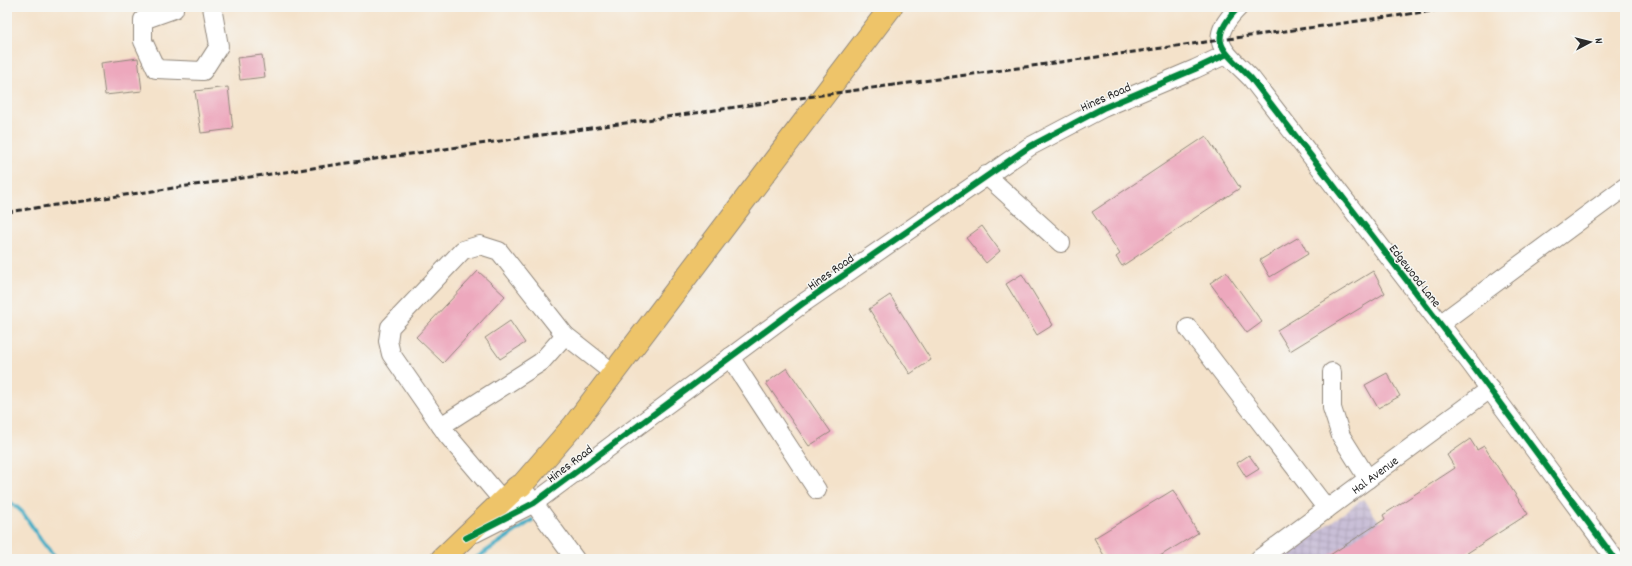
<svg xmlns="http://www.w3.org/2000/svg" width="1632" height="566" viewBox="0 0 1632 566" font-family="Dekko,sans-serif">
<defs>
<pattern id="industrial-grid" width="8" height="8" patternUnits="userSpaceOnUse"><rect width="8" height="8" fill="#c9bfd7"/><path d="M0 4h8M4 0v8" fill="none" stroke="#ada4b9"/></pattern>
</defs>
<rect width="100%" height="100%" fill="#f6f6f2"/>
<filter id="ink" filterUnits="userSpaceOnUse"><feTurbulence type="fractalNoise" baseFrequency=".025" numOctaves="2"/><feDisplacementMap in="SourceGraphic" scale="8" xChannelSelector="R" yChannelSelector="G"/><feConvolveMatrix kernelMatrix="1 2 1 2 8 2 1 2 1" color-interpolation-filters="sRGB"/></filter>
<filter id="wash" filterUnits="userSpaceOnUse"><feTurbulence type="fractalNoise" baseFrequency=".012" numOctaves="4" result="noise"/><feDisplacementMap in="SourceGraphic" scale="16" xChannelSelector="R" yChannelSelector="G"/><feGaussianBlur stdDeviation="0.9" result="paint"/><feColorMatrix in="noise" values="0 0 0 0 0 0 0 0 0 0 0 0 0 0 0 0 0 1.4 0 .05"/><feComposite in="paint" operator="in"/></filter>
<g filter="url(#wash)">
<rect width="100%" height="100%" fill="#f4e2ca"/>
<polygon fill="url(#industrial-grid)" points="1363,499 1406,559 1280,559"/>
<g fill="none" stroke-linecap="round" stroke-linejoin="round">
<g stroke="#46aec6" stroke-width="4">
<path d="M7,500C12,504 18,507 22,512C34,527 42,546 58,559"/>
<polyline points="475,559 532,520"/>
</g>
</g>
<g id="blocks">
<g fill="#eda8bd">
<polygon points="262,55 265,77 240,80 237,58"/>
<polygon points="138,58 142,91 105,95 101,63"/>
<polygon points="228,87 233,129 201,133 195,91"/>
<polygon points="1206,136 1240,188 1122,266 1116,257 1120,254 1092,212"/>
<polygon points="982,226 1000,251 986,263 966,238"/>
<polygon points="1299,237 1308,254 1270,277 1260,260"/>
<polygon points="478,271 505,296 443,363 416,337"/>
<polygon points="1373,271 1385,293 1290,351 1277,330"/>
<polygon points="1226,272 1262,322 1247,333 1210,283"/>
<polygon points="1022,274 1053,325 1037,335 1006,284"/>
<polygon points="890,295 931,360 910,374 869,309"/>
<polygon points="510,321 525,343 500,359 485,338"/>
<polygon points="787,368 831,432 809,446 766,383"/>
<polygon points="1387,373 1400,396 1378,408 1365,385"/>
<polygon points="1470,439 1477,450 1484,446 1528,514 1458,559 1324,559 1385,519 1383,515 1455,468 1447,455"/>
<polygon points="1249,455 1259,469 1246,477 1237,463"/>
<polygon points="1173,490 1198,533 1155,559 1106,559 1094,538"/>
</g>
</g>
</g>
<g filter="url(#ink)">
<use href="#blocks" fill-opacity="0" stroke="#90867a" stroke-width="1"/>
<g fill="none" stroke-linecap="round" stroke-linejoin="round">
<defs>
<g id="minor">
<polyline points="174,7 174,9 143,20 143,41 156,69 203,71 219,46 212,7"/>
<path d="M1239,7C1205,41 1223,50 1251,78L1471,364L1615,559"/>
<polyline points="986,175 1061,243"/>
<polyline points="1440,324 1625,187"/>
<polyline points="1188,328 1327,509"/>
<polyline points="730,357 817,490"/>
<polyline points="1332,372 1332,408 1341,436 1368,479"/>
<polyline points="441,426 541,362 565,335 612,372"/>
<polyline points="527,494 575,559"/>
<polyline points="510,512 503,501 448,436 391,354 388,341 390,327 463,250 480,245 499,251 565,335"/>
<polyline points="475,533 534,503 802,304 1029,147 1103,108 1195,69 1227,54"/>
<path id="s1" d="M1259,559L1490,389"/>
</g>
<polyline id="major" points="442,559 517,487 521,486 574,425 891,7"/>
</defs>
<use href="#minor" stroke="#90867a" stroke-width="20"/>
<use href="#major" stroke="#90867a" stroke-width="24"/>
<use href="#minor" stroke="#fff" stroke-width="18"/>
<use href="#major" stroke="#eec469" stroke-width="22"/>
<polyline stroke="#2b2b2b" stroke-width="3" stroke-dasharray="6 3" stroke-linecap="butt" points="7,212 785,100 1460,7"/>
<defs>
<g id="cycleway">
<path d="M1239,7C1205,41 1223,50 1251,78L1471,364L1615,559"/>
<polyline points="466,538 534,503 802,304 1029,147 1103,108 1195,69 1227,54"/>
</g>
</defs>
<use href="#cycleway" stroke="#f6f6f2" stroke-width="8"/>
<use href="#cycleway" stroke="#00873e" stroke-width="6"/>
</g>
</g>
<g text-anchor="middle" stroke-width="3" stroke-linejoin="round" paint-order="stroke">
<g font-size="13" fill="#2b2b2b" stroke="#f6f6f2">
<text transform="translate(1105 96) rotate(-24)" y="5">Hines Road</text>
<text transform="translate(830 271) rotate(-35)" y="5">Hines Road</text>
<text transform="translate(1416 275) rotate(52)" y="5">Edgewood Lane</text>
<text transform="translate(569 463) rotate(-37)" y="5">Hines Road</text>
<text dy="5" stroke="none"><textPath href="#s1" startOffset="143">Hal Avenue</textPath></text>
</g>
</g>
<rect width="1632" height="566" fill="none" stroke="#f6f6f2" stroke-width="24"/>
<g transform="translate(1590 42) rotate(83)" stroke="#f6f6f2" stroke-width="3" paint-order="stroke">
<path d="M0-3L7 15L0 10L-7 15Z" fill="#2b2b2b"/>
<text y="-6" font-size="11" font-weight="bold" text-anchor="middle" fill="#2b2b2b">N</text>
</g>
</svg>
